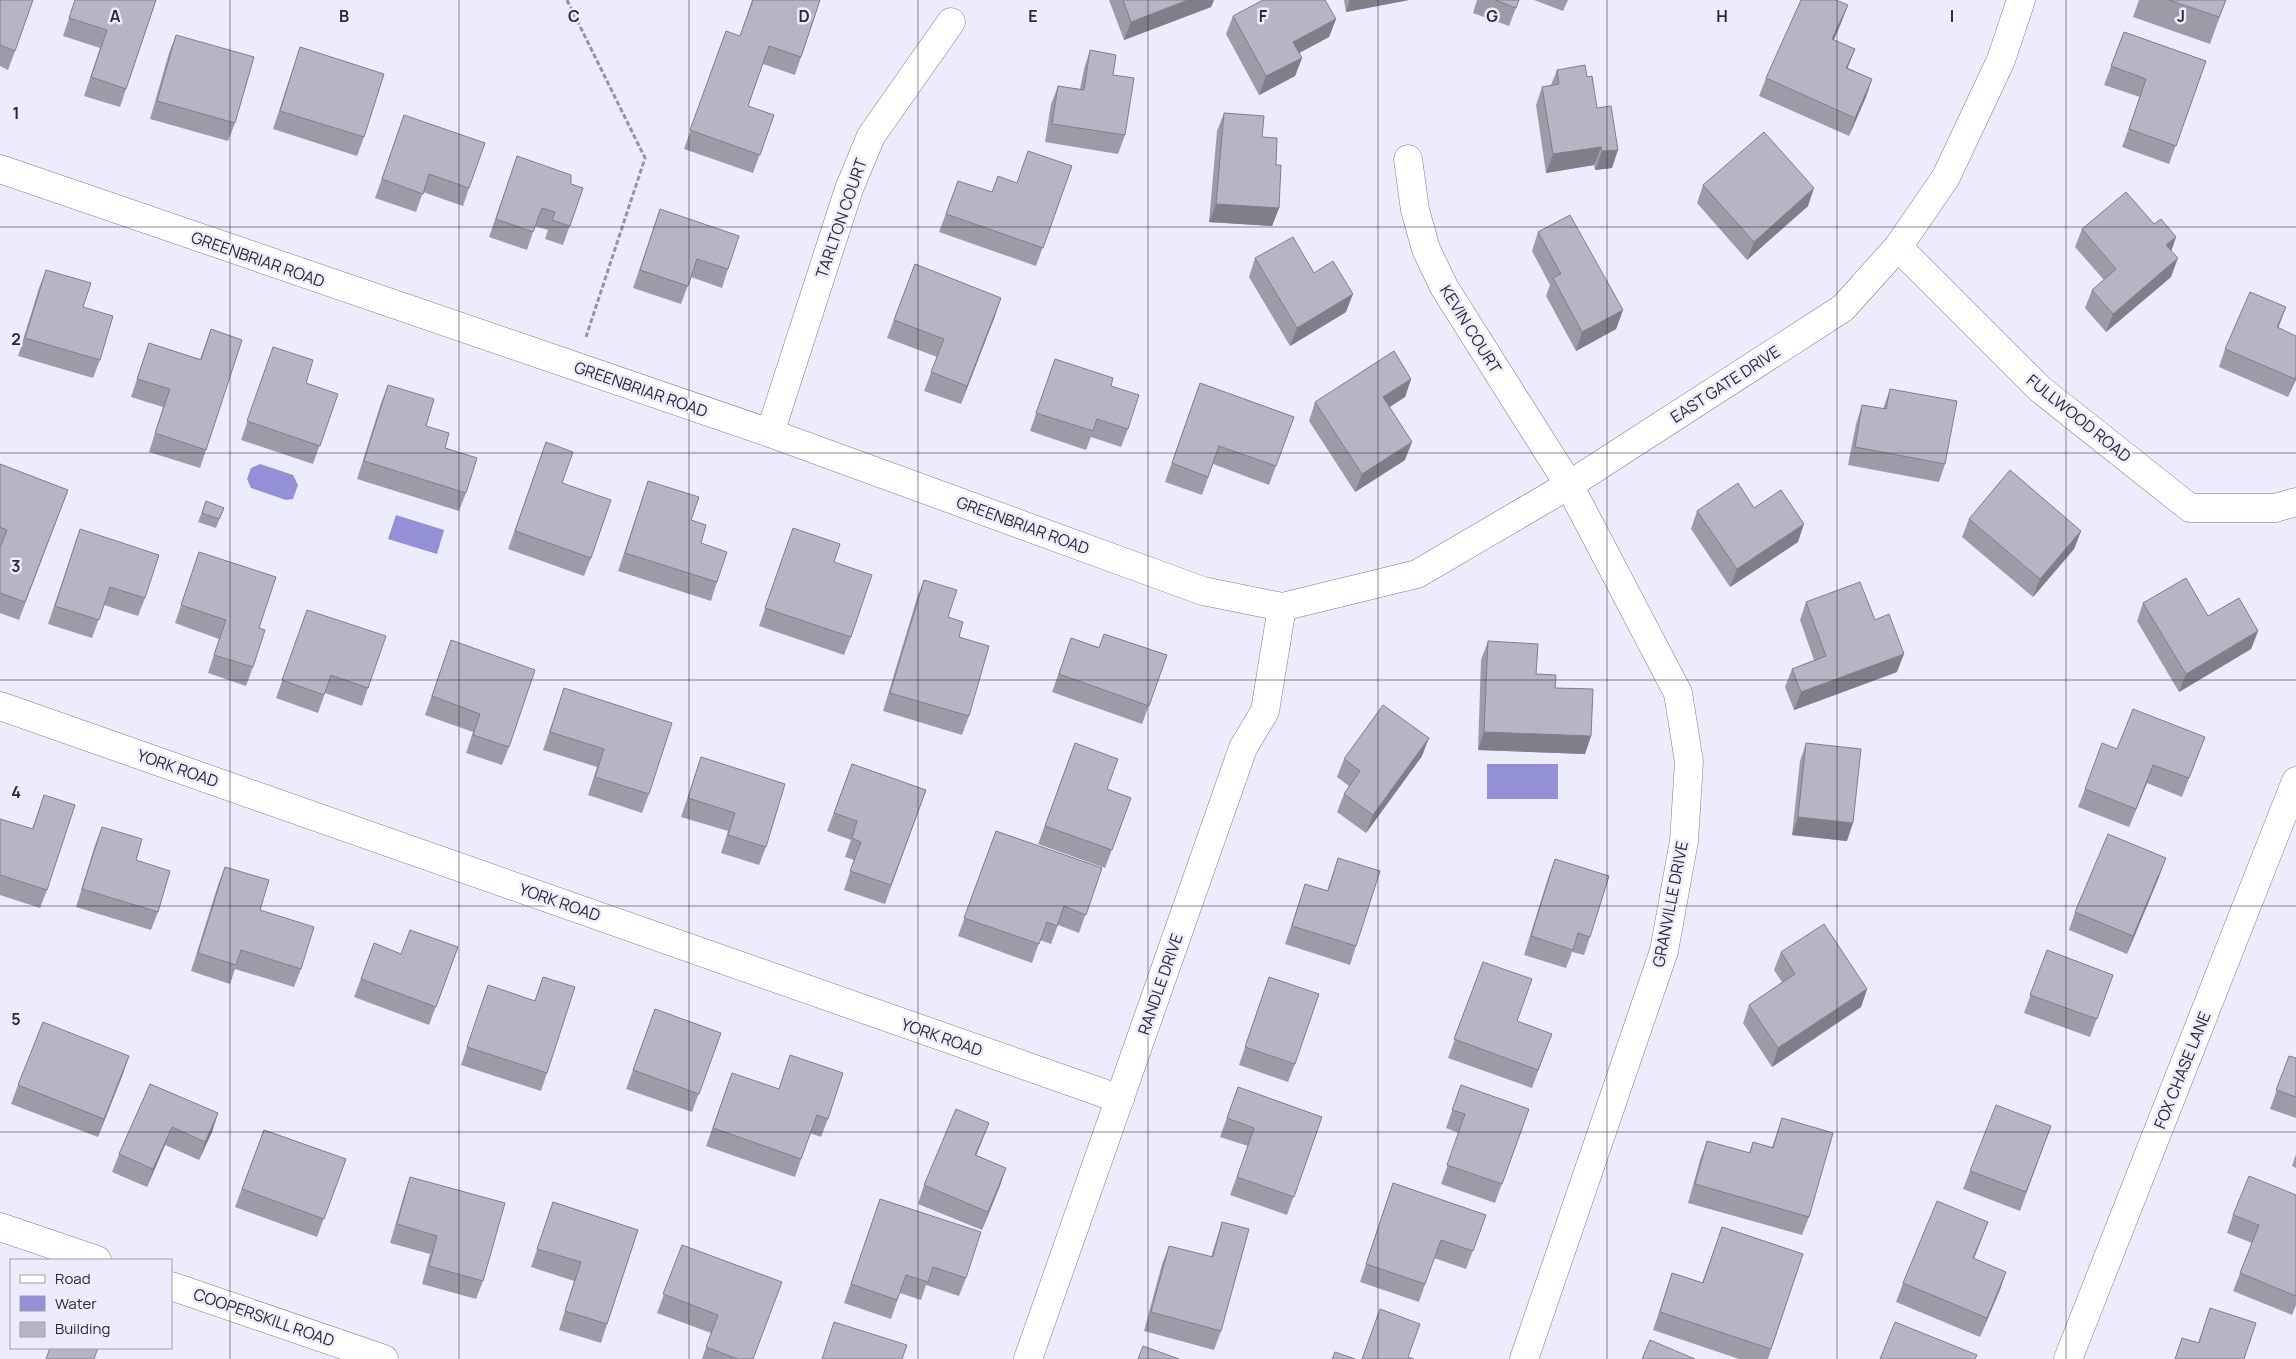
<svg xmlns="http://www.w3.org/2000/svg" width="2296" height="1359" viewBox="0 0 2296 1359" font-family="Manrope,sans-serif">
<rect width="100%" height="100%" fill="#ececfd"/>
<g fill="#9490d8">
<polygon points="260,464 293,475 298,485 293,499 286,500 251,488 247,479 251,468"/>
<polygon points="396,515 444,530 437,554 388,539"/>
<rect x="1487" y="764" width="71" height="35"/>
</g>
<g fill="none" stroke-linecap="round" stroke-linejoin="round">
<defs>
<g id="street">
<polyline points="1408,159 1415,210 1426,249 1444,287 1569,485 1678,693 1689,762 1684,841 1664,951 1524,1359"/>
<polyline points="0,169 770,433 1203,591 1282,607 1417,574 1569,485 1843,308 1898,247 1946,177 2001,60 2021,0"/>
<polyline points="1898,247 2040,389 2190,508 2275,508 2296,502"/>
<polyline points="770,433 849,189 871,136 951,22"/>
<polyline points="0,706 1120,1099"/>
<polyline points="0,1227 97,1260"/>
<polyline points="171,1286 384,1359"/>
<polyline points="1028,1359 1243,748 1265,711 1282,607"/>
<polyline points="2068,1359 2296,781"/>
</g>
</defs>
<use href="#street" stroke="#7b7b8a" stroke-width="29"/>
<polyline stroke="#9595a1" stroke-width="3" stroke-dasharray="5 2.5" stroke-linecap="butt" points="567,0 645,158 586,337"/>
<use href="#street" stroke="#fff" stroke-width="28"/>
</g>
<g fill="#9c9ca9">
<polygon points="0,0 15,51 8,70 0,66"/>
<polygon points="75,0 156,0 120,107 84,96 100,48 63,36"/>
<polygon points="752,0 820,0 795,75 763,64 748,106 774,115 753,173 684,149 726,31 740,36"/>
<polygon points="1109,0 1214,0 1211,7 1124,40"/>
<polygon points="1344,0 1409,0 1346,12"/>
<polygon points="1477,0 1519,0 1509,26 1473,13"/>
<polygon points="1534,0 1568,0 1563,11"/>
<polygon points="2139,0 2226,0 2210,44 2133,17"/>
<polygon points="1848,5 1841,23 1834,40 1848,68 1872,79 1866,97 1849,136 1759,96 1766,78"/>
<polygon points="1233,16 1336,19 1329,37 1299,53 1302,58 1295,76 1259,95 1226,34"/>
<polygon points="2124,32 2206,61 2169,164 2122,147 2140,97 2104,85"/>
<polygon points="176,35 235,123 228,141 150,119 169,53"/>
<polygon points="300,47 364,137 357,156 273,129"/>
<polygon points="1090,50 1113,75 1125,135 1118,154 1045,142 1051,104 1058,86 1080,89 1084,69"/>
<polygon points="1557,70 1587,77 1597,108 1612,168 1595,170 1594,165 1546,173 1536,105 1542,87 1551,85"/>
<polygon points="1224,113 1262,137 1276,165 1279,208 1272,226 1209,222 1217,131"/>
<polygon points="404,115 469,188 463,206 423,192 416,212 375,198"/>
<polygon points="517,156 571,184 583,188 563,245 545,239 548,230 535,226 527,250 489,237"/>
<polygon points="1072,166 1036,266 939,232 958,181 992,192 1017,183"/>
<polygon points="1703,185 1808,206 1747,260 1697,203"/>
<polygon points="660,209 728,269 722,288 691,277 681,304 633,288"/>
<polygon points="2154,224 2176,237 2171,251 2171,277 2106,332 2085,308 2092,290 2104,280 2075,247 2082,229"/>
<polygon points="1538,232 1623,310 1616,329 1576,351 1546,296 1550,285 1532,251"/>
<polygon points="1255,258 1314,273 1346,312 1290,346 1249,277"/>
<polygon points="915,264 995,316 961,404 924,391 937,357 887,338"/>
<polygon points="46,270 83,307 100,360 93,378 18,356 39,288"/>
<polygon points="2278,328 2296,379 2288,397 2219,367 2225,349"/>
<polygon points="211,329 206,450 200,468 149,452 163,407 131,397 149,343 200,359"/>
<polygon points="273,347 306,383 338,394 313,464 241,440"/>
<polygon points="1055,359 1111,386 1128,429 1121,447 1091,437 1086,450 1030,431"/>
<polygon points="1411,379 1405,397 1389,407 1405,460 1355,492 1309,421 1315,402"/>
<polygon points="1200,383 1294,417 1269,485 1213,464 1202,495 1165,482"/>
<polygon points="388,385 445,448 466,493 459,511 357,479 381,403"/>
<polygon points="1890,389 1945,464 1939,482 1848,465 1856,424 1862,405 1883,409"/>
<polygon points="546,442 591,558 584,576 508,549"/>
<polygon points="0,464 68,490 19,620 0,613"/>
<polygon points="648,481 691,520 717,582 711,601 618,571"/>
<polygon points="206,501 224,508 216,528 198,522"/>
<polygon points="1754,508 1798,542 1730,587 1691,529 1697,511"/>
<polygon points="1969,519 2081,531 2074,549 2033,597 1962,537"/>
<polygon points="793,528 834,562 851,637 844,655 759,626"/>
<polygon points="80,529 145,598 138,616 104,605 92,638 48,624"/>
<polygon points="199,552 259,628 253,667 246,686 208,673 219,639 175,623"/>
<polygon points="924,580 948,617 959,637 969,716 962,735 883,711 917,598"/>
<polygon points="1806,602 1875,620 1897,672 1794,710 1785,687 1792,669 1814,660 1800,620"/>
<polygon points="2143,603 2208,616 2258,631 2251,649 2179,692 2137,621"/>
<polygon points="307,610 368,688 362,706 325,693 318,713 276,698"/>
<polygon points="1104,634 1167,655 1142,724 1052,692 1071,638 1099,647"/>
<polygon points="451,640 509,747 502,765 466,753 473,732 425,715"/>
<polygon points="1488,641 1555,688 1591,736 1585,754 1478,750 1481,660"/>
<polygon points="564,688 649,794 642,813 588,795 597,767 543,750"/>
<polygon points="1075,743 1107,789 1131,798 1105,868 1038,844"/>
<polygon points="1806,743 1847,841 1792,835 1800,761"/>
<polygon points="2117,749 2198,755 2182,797 2147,783 2129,827 2078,807 2085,789"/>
<polygon points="1422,756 1366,833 1337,812 1344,794 1349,786 1337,777 1344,759"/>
<polygon points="701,757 766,847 759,865 721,853 728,831 681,817"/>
<polygon points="852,764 926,790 885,904 844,890 854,860 845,857 851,840 827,831"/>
<polygon points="44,795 47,890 40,908 0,895 0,819 32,829"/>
<polygon points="102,827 136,860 158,912 151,930 76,907 95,845"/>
<polygon points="996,831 1102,868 1079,933 1058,925 1051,944 1040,940 1032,963 958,936"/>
<polygon points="1338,858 1356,946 1350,965 1285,944 1305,884 1327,891"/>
<polygon points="1555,859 1590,937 1584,955 1572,952 1566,968 1524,955 1548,878"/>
<polygon points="225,867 260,910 301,969 294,987 235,969 230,984 191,971 218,885"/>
<polygon points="2159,877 2127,954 2069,930 2075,912"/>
<polygon points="374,943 401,954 458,947 429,1025 354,997"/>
<polygon points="2047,950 2113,975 2090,1037 2024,1013"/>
<polygon points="1781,952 1867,989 1861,1007 1772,1067 1743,1023 1749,1005 1782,982 1774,970"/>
<polygon points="1483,962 1517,1021 1552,1034 1532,1088 1448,1058"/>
<polygon points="543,977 547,1073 541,1091 461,1065 488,985 535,1001"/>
<polygon points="1269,977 1295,1064 1288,1082 1239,1065"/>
<polygon points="655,1009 721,1033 692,1112 626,1089"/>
<polygon points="129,1056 98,1137 11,1104 18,1085"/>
<polygon points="2289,1056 2296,1058 2296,1118 2270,1109"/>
<polygon points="732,1073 828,1119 821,1137 810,1133 795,1177 706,1146"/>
<polygon points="150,1084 218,1113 212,1132 199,1160 165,1145 147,1187 112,1172 119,1154"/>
<polygon points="1461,1085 1529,1109 1495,1203 1441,1184 1459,1133 1446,1128"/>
<polygon points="1238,1087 1322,1117 1287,1215 1230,1195 1248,1146 1220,1137"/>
<polygon points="1782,1118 1809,1217 1802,1235 1688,1203 1700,1160 1707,1141 1749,1153 1753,1142 1772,1147"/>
<polygon points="2051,1126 2020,1211 1963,1189 1970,1171"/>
<polygon points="264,1130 346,1159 317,1237 235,1207"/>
<polygon points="982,1141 976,1155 1006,1168 982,1230 918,1204 924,1185"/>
<polygon points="2296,1154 2296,1168 2292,1166"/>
<polygon points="410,1177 483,1281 476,1299 422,1284 430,1254 390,1243 404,1195"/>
<polygon points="1393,1183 1486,1215 1466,1269 1434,1258 1419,1302 1360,1282"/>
<polygon points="2296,1195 2296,1305 2292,1315 2233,1291 2252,1243 2227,1233 2233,1215"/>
<polygon points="553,1202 638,1230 601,1343 559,1330 574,1281 531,1267"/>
<polygon points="874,1217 966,1278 959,1296 926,1285 921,1300 900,1293 891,1319 844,1303"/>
<polygon points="1222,1222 1221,1331 1214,1350 1144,1331 1162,1264 1169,1246 1211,1257 1216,1241"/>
<polygon points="1988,1222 1974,1259 2006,1272 1980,1337 1896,1302 1903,1283"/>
<polygon points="1722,1227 1803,1254 1768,1359 1739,1359 1653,1330 1672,1273 1702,1283"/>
<polygon points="682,1245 753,1359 702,1359 711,1333 657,1313"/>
<polygon points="2210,1308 2244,1359 2175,1359 2182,1338 2198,1343"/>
</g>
<g fill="#7f7f8a">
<polygon points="1188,0 1214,0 1211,7 1124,40 1131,22"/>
<polygon points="1350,0 1409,0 1346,12"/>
<polygon points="1848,5 1841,23 1826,57 1832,39"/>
<polygon points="1336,19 1329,37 1286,60 1293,42"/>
<polygon points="1855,49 1848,67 1840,86 1846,68"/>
<polygon points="1302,58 1295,76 1259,95 1266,76"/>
<polygon points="1872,79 1866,97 1849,136 1855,118"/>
<polygon points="1601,147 1594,165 1546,173 1553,154"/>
<polygon points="1618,150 1612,168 1595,170 1602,151"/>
<polygon points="1814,188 1808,206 1747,260 1754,242"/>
<polygon points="1216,204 1279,208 1272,226 1209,222"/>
<polygon points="2176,237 2170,255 2166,245"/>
<polygon points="2178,258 2171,277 2106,332 2113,314"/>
<polygon points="1353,294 1346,312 1290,346 1297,328"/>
<polygon points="1001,298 995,316 961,404 967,386"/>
<polygon points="2286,307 2279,326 2271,346 2277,327"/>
<polygon points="1623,310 1616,329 1576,351 1582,332"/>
<polygon points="2296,376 2296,379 2288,397"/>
<polygon points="1411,379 1405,397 1376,416 1383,397"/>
<polygon points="1412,442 1405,460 1355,492 1362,474"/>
<polygon points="1804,524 1798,542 1730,587 1737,569"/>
<polygon points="2081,531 2074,549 2033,597 2040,579"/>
<polygon points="2258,631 2251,649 2179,692 2186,674"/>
<polygon points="1904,654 1897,672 1794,710 1801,692"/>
<polygon points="1484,732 1591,736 1585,754 1478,750"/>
<polygon points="1429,738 1422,756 1366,833 1373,815"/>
<polygon points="2153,765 2147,783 2129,827 2136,809"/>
<polygon points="1798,817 1853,823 1847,841 1792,835"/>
<polygon points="2166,858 2159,877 2127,954 2133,936"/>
<polygon points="1867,989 1861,1007 1772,1067 1778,1048"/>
<polygon points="129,1056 123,1074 98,1137 104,1119"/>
<polygon points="218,1113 212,1132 199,1160 205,1142"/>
<polygon points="989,1123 982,1141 969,1173 975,1155"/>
<polygon points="172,1127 165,1145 147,1187 153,1169"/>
<polygon points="1006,1168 1000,1186 982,1230 988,1212"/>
<polygon points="1988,1222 1981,1240 1966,1276 1973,1258"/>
<polygon points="2006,1272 2000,1290 1980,1337 1987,1318"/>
</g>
<g fill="#b5b5c5" stroke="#7f7f8a">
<polygon points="0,0 33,0 15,51 0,45"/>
<polygon points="75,0 156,0 126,89 91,77 107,30 69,18"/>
<polygon points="753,0 820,0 801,57 769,46 748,106 774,115 760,155 690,130 726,31 740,36"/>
<polygon points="1123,0 1188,0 1131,22"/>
<polygon points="1263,0 1325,0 1336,19 1293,42 1302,58 1266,76 1233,16"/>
<polygon points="1495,0 1519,0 1516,8"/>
<polygon points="1801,0 1836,0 1848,5 1832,39 1855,49 1846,68 1872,79 1855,118 1766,78"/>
<polygon points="2169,0 2226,0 2219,17"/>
<polygon points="2124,32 2206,61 2176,146 2129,129 2146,79 2111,66"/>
<polygon points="176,35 254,57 235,123 157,101"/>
<polygon points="300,47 384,74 364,137 280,111"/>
<polygon points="1090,50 1116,55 1113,75 1134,78 1125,135 1052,124 1058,86 1084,90"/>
<polygon points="1585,65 1587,77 1592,76 1597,108 1611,106 1618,150 1602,151 1601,147 1553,154 1542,87 1559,84 1557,70"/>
<polygon points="1224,113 1264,116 1262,137 1277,138 1276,165 1281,165 1279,208 1216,204"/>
<polygon points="404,115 485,143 469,188 429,174 423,194 382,179"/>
<polygon points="1764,132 1814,188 1754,242 1703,185"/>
<polygon points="1028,151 1072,166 1043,248 946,214 958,181 992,192 998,176 1017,183"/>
<polygon points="517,156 571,175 571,184 583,188 570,226 552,220 555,212 542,208 533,232 496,219"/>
<polygon points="2126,192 2154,224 2161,219 2176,237 2166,245 2178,258 2113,314 2092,290 2116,269 2082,229"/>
<polygon points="660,209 739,236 728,269 697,259 688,286 640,270"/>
<polygon points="1570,215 1623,310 1582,332 1553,278 1561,274 1538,232"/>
<polygon points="1293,237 1314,273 1333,261 1353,294 1297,328 1255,258"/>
<polygon points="915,264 1001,298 967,386 931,372 944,339 894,320"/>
<polygon points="46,270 91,283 83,307 113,316 100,360 25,338"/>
<polygon points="2250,292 2286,307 2277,327 2296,336 2296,376 2295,379 2225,349"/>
<polygon points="211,329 242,340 206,450 155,433 170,389 137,379 149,343 201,360"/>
<polygon points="273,347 313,360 306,383 338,394 320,446 247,421"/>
<polygon points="1394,351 1411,379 1383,397 1412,442 1362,474 1315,402"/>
<polygon points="1055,359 1113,378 1111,386 1139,395 1128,429 1097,419 1093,431 1036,413"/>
<polygon points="1200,383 1294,417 1276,466 1219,446 1208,477 1172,463"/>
<polygon points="388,385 434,399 426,426 449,433 445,448 477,458 466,493 364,461"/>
<polygon points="1890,389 1957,401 1945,464 1855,447 1862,405 1886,409"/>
<polygon points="546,442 573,452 562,483 611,500 591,558 515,531"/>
<polygon points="0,464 68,490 25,602 0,593 0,548 7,530 0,527"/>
<polygon points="2010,470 2081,531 2040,579 1969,519"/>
<polygon points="648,481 699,497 691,520 706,525 701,543 727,552 717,582 625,553"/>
<polygon points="1738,483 1754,508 1781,490 1804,524 1737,569 1697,511"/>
<polygon points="206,501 224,508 219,519 202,513"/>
<polygon points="793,528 840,544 834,562 872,575 851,637 765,608"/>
<polygon points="80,529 159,555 145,598 110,587 99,620 55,606"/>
<polygon points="199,552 276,577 259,628 265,630 253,667 214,655 226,620 181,605"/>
<polygon points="2186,578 2208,616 2239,598 2258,631 2186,674 2143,603"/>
<polygon points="924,580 957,590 948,617 963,622 959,637 989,646 969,716 890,693"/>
<polygon points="1860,582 1875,620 1889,614 1904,654 1801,692 1792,669 1826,656 1806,602"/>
<polygon points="307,610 386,636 368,688 331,675 324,695 282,680"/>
<polygon points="1104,634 1167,655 1149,706 1059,674 1071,638 1099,648"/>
<polygon points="451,640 535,670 509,747 473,735 480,714 432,696"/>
<polygon points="1488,641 1538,644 1536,674 1556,675 1555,688 1593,689 1591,736 1484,732"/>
<polygon points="564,688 672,723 649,794 595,777 604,749 550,732"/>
<polygon points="1383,705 1429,738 1373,815 1344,794 1360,771 1344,759"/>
<polygon points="2133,709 2205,737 2189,778 2153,765 2136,809 2085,789 2102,743 2117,749"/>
<polygon points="1075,743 1118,759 1107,789 1131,798 1112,850 1045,826"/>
<polygon points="1806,743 1861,749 1853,823 1798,817"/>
<polygon points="701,757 785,784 766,847 728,835 735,813 688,798"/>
<polygon points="852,764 926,790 891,885 850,871 861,842 852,838 857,821 834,813"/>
<polygon points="44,795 75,805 47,890 0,875 0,819 33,829"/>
<polygon points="102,827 142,839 136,860 170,871 158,912 82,889"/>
<polygon points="996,831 1102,868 1086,915 1064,906 1057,926 1047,922 1039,944 964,918"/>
<polygon points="2108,834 2166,858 2133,936 2075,912"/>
<polygon points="1338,858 1380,871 1356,946 1292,926 1305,884 1328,891"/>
<polygon points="1555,859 1609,876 1590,937 1578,933 1573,950 1531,936"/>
<polygon points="225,867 269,880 260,910 314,927 301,969 241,950 236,965 198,953"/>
<polygon points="1824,924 1867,989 1778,1048 1749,1005 1795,974 1781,952"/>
<polygon points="410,930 458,947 436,1007 361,979 374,943 401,954"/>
<polygon points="2047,950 2113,975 2097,1019 2030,995"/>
<polygon points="1483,962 1532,979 1517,1021 1552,1034 1538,1070 1454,1039"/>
<polygon points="543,977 575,987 547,1073 467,1047 488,985 535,1001"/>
<polygon points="1269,977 1319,994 1295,1064 1245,1047"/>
<polygon points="655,1009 721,1033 699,1094 633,1070"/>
<polygon points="43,1022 129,1056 104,1119 18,1085"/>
<polygon points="790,1055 843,1073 828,1119 817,1115 801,1159 713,1128 732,1073 779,1089"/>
<polygon points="2289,1056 2296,1058 2296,1097 2276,1090"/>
<polygon points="150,1084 218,1113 205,1142 172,1127 153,1169 119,1154"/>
<polygon points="1461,1085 1529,1109 1502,1184 1447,1165 1465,1114 1452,1110"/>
<polygon points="1238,1087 1322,1117 1294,1197 1237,1177 1254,1128 1227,1118"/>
<polygon points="1996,1105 2051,1126 2026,1192 1970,1171"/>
<polygon points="956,1109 989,1123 975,1155 1006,1168 988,1212 924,1185"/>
<polygon points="1782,1118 1833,1133 1809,1217 1695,1184 1707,1141 1750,1153 1753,1142 1773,1148"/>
<polygon points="264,1130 346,1159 324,1219 242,1189"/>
<polygon points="2249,1176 2296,1195 2296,1296 2240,1273 2259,1225 2233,1215"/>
<polygon points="410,1177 505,1203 483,1281 429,1266 437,1236 397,1224"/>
<polygon points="1393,1183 1486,1215 1473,1251 1441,1240 1425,1284 1366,1264"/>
<polygon points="880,1199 981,1232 966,1278 933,1267 928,1282 906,1275 897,1300 851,1284"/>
<polygon points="1937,1201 1988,1222 1973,1258 2006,1272 1987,1318 1903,1283"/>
<polygon points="553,1202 638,1230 607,1324 565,1311 581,1262 537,1249"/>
<polygon points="1222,1222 1249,1229 1221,1331 1151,1312 1169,1246 1213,1257"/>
<polygon points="1722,1227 1803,1254 1771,1349 1660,1312 1672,1273 1703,1283"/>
<polygon points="682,1245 782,1282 753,1359 738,1359 706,1347 718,1315 663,1294"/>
<polygon points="2210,1308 2256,1323 2244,1359 2175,1359 2182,1338 2199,1343"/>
<polygon points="1380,1309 1420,1324 1408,1357 1414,1359 1362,1359"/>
<polygon points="834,1322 907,1345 902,1359 822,1359"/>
<polygon points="1895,1322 1977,1355 1975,1359 1880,1359"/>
<polygon points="1650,1340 1695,1359 1642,1359"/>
<polygon points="1143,1346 1179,1359 1138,1359"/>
<polygon points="50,1348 98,1348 94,1359 46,1359"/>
<polygon points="1335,1352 1355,1359 1332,1359"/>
</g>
<path fill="none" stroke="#2a2a30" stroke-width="1" stroke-opacity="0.55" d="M230,0V1359M459,0V1359M689,0V1359M918,0V1359M1148,0V1359M1378,0V1359M1607,0V1359M1837,0V1359M2066,0V1359M0,227H2296M0,453H2296M0,680H2296M0,906H2296M0,1132H2296"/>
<g text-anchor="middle" stroke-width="5" stroke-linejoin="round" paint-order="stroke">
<g font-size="16" fill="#2a2a30" stroke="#ececfd">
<text transform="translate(841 218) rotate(-71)" y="6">TARLTON COURT</text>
<text transform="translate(258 259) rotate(19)" y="6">GREENBRIAR ROAD</text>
<text transform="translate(1471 329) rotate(58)" y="6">KEVIN COURT</text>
<text transform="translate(1725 384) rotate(-33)" y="6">EAST GATE DRIVE</text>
<text transform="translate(641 389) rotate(19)" y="6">GREENBRIAR ROAD</text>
<text transform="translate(2079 418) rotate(39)" y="6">FULLWOOD ROAD</text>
<text transform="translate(1023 525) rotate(20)" y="6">GREENBRIAR ROAD</text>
<text transform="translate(178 768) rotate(19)" y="6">YORK ROAD</text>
<text transform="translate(560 902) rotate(19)" y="6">YORK ROAD</text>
<text transform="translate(1670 904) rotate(-79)" y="6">GRANVILLE DRIVE</text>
<text transform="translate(1160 984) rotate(-71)" y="6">RANDLE DRIVE</text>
<text transform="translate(942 1037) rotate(19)" y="6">YORK ROAD</text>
<text transform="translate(2182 1070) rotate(-68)" y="6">FOX CHASE LANE</text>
<text transform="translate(264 1317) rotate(19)" y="6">COOPERSKILL ROAD</text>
</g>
</g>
<g font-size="16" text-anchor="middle" font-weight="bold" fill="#2a2a30" stroke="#ececfd" stroke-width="5" stroke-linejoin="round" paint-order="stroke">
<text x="115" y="22">A</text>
<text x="344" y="22">B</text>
<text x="574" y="22">C</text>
<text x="804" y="22">D</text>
<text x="1033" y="22">E</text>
<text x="1263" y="22">F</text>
<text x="1492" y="22">G</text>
<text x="1722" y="22">H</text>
<text x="1952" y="22">I</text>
<text x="2181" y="22">J</text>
<text x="16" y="119">1</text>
<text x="16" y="345">2</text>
<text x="16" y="572">3</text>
<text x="16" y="798">4</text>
<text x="16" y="1025">5</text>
</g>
<rect x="10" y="1259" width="162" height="90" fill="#ececfd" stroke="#9e9eab"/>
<rect x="20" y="1275" width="25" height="8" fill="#ffffff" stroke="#9e9eab"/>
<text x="55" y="1284" font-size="15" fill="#2a2a30">Road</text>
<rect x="20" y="1296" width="25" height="15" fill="#9490d8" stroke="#9e9eab"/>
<text x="55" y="1309" font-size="15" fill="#2a2a30">Water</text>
<rect x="20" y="1322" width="25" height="15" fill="#b5b5c5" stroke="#9e9eab"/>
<text x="55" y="1334" font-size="15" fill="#2a2a30">Building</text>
</svg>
